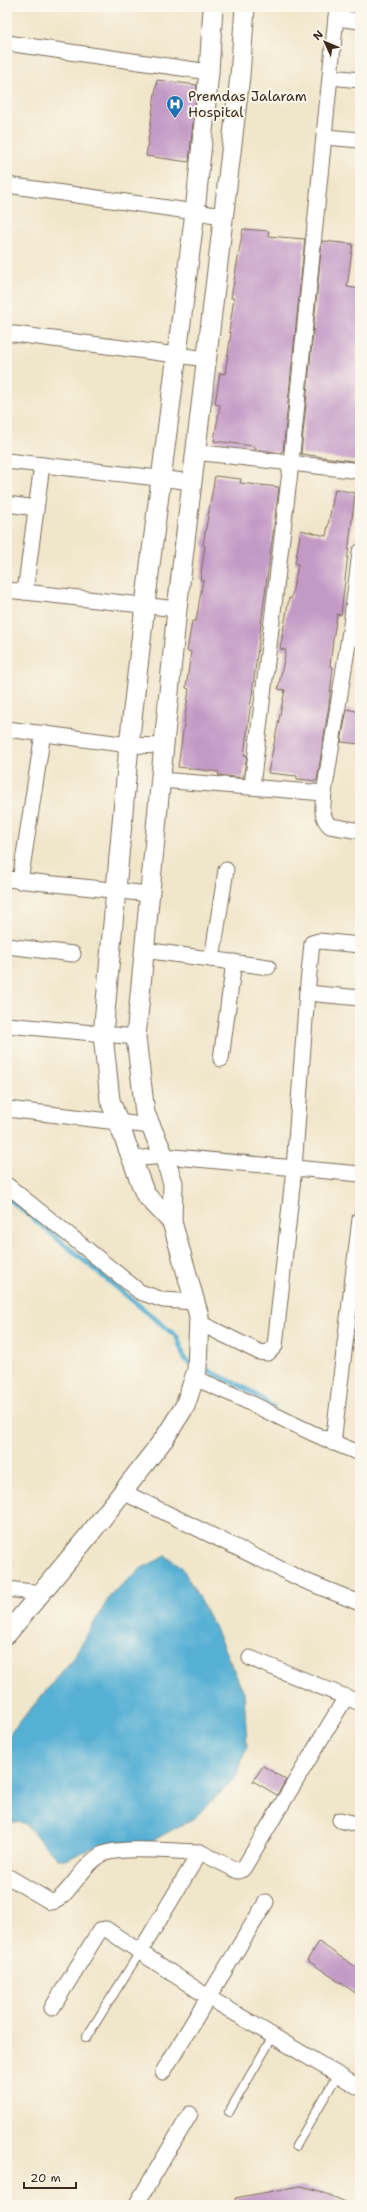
<svg xmlns="http://www.w3.org/2000/svg" width="367" height="2212" viewBox="0 0 367 2212" font-family="'Shantell Sans',sans-serif">
<rect width="100%" height="100%" fill="#fbf7ec"/>
<filter id="ink" filterUnits="userSpaceOnUse"><feTurbulence type="fractalNoise" baseFrequency=".025" numOctaves="2"/><feDisplacementMap in="SourceGraphic" scale="8" xChannelSelector="R" yChannelSelector="G"/><feConvolveMatrix kernelMatrix="1 2 1 2 8 2 1 2 1" color-interpolation-filters="sRGB"/></filter>
<filter id="wash" filterUnits="userSpaceOnUse"><feTurbulence type="fractalNoise" baseFrequency=".012" numOctaves="4" result="noise"/><feDisplacementMap in="SourceGraphic" scale="16" xChannelSelector="R" yChannelSelector="G"/><feGaussianBlur stdDeviation="0.9" result="paint"/><feColorMatrix in="noise" values="0 0 0 0 0 0 0 0 0 0 0 0 0 0 0 0 0 1.4 0 .05"/><feComposite in="paint" operator="in"/></filter>
<g filter="url(#wash)">
<rect width="100%" height="100%" fill="#f0e6ca"/>
<polygon fill="#56b0d4" stroke="#486d79" points="166,1556 181,1566 192,1585 213,1624 244,1693 247,1746 236,1777 194,1818 143,1846 98,1845 68,1859 58,1859 24,1823 7,1822 7,1737 71,1661 112,1593 142,1568"/>
<g fill="none" stroke-linecap="round" stroke-linejoin="round">
<g stroke="#56b0d4" stroke-width="5">
<polyline points="7,1197 177,1337 185,1360 193,1364"/>
<polyline points="200,1367 245,1388 274,1407"/>
</g>
</g>
<g id="blocks">
<g fill="#c39ac6">
<polygon points="157,80 197,85 189,162 146,156"/>
<polygon points="243,229 269,231 268,236 305,239 283,451 280,453 254,449 254,446 214,441 220,405 215,404 220,373 225,374 231,333 229,332 234,298 231,298"/>
<polygon points="322,241 353,244 347,287 360,289 360,462 301,454"/>
<polygon points="215,476 241,479 240,483 279,487 244,755 247,755 243,778 218,775 219,772 178,767 189,689 186,688 191,652 187,651 192,621 196,621 203,580 200,580 205,546 203,545"/>
<polygon points="335,489 355,493 341,615 337,614 333,640 330,666 333,667 329,705 317,781 297,779 297,776 268,773 285,690 278,689 286,650 280,649 289,598 291,599 298,564 295,563 301,530 326,536"/>
<polygon points="347,709 360,712 360,744 341,742"/>
<polygon points="263,1766 286,1780 277,1795 253,1781"/>
<polygon points="319,1942 360,1970 360,1996 307,1960"/>
<polygon points="301,2186 317,2190 353,2205 236,2205 235,2198"/>
</g>
</g>
</g>
<g filter="url(#ink)">
<use href="#blocks" fill-opacity="0" stroke="#7a6c5a" stroke-width="1"/>
<g fill="none" stroke-linecap="round" stroke-linejoin="round">
<defs>
<g id="service">
<polyline points="86,2038 140,1952"/>
<polyline points="229,2112 273,2036"/>
<polyline points="296,2146 338,2074"/>
</g>
<g id="minor">
<polyline points="336,18 360,21"/>
<polyline points="7,43 209,72"/>
<polyline points="331,77 360,80"/>
<polyline points="325,137 360,140"/>
<polyline points="7,185 223,216"/>
<polyline points="7,333 207,359"/>
<polyline points="195,452 360,471"/>
<polyline points="7,461 193,482"/>
<polyline points="7,504 36,508"/>
<polyline points="7,590 177,609"/>
<polyline points="25,592 42,465"/>
<polyline points="7,729 129,745 163,746"/>
<polyline points="160,780 324,793 351,625 360,552"/>
<polyline points="252,786 291,463 337,7"/>
<path d="M324,793C323,805 320,817 330,826L360,831"/>
<polyline points="7,879 149,894"/>
<polyline points="20,881 43,733"/>
<polyline points="7,946 73,954"/>
<polyline points="144,950 268,967"/>
<polyline points="212,959 226,870"/>
<polyline points="307,993 312,943 319,941 360,945"/>
<polyline points="7,1025 136,1037"/>
<polyline points="221,1059 234,962"/>
<polyline points="7,1109 151,1126"/>
<polyline points="132,1159 164,1156 360,1174"/>
<polyline points="7,1185 140,1292 163,1300 195,1302"/>
<polyline points="200,1323 259,1352 268,1353 275,1346 294,1168 307,993 360,998"/>
<path d="M196,1379C252,1400 303,1433 360,1453"/>
<polyline points="333,1443 360,1219"/>
<polyline points="123,1492 303,1580 360,1603"/>
<polyline points="7,1589 41,1593"/>
<polyline points="250,1658 346,1697"/>
<polyline points="360,1703 346,1697 243,1869 238,1871 200,1852 140,1952 208,1997 360,2088"/>
<polyline points="340,1820 360,1825"/>
<path d="M7,1876L51,1902C66,1902 82,1863 103,1854C123,1846 177,1852 200,1852"/>
<polyline points="52,2008 100,1930 106,1929 140,1952"/>
<polyline points="163,2072 266,1902"/>
<polyline points="136,2205 190,2114"/>
</g>
<g id="tertiary">
<polyline points="172,1222 145,1194 110,1100 103,1035 129,745 145,605 195,212 209,72 213,7"/>
<polyline points="7,1634 89,1535 164,1439 185,1406 197,1370 199,1316 172,1222 173,1183 164,1156 145,1113 136,1037 177,609 240,76 245,7"/>
</g>
</defs>
<use href="#service" stroke="#7a6c5a" stroke-width="10"/>
<use href="#minor" stroke="#7a6c5a" stroke-width="17"/>
<use href="#tertiary" stroke="#7a6c5a" stroke-width="21"/>
<use href="#service" stroke="#fff" stroke-width="8"/>
<use href="#minor" stroke="#fff" stroke-width="15"/>
<use href="#tertiary" stroke="#fff" stroke-width="19"/>
</g>
</g>
<defs>
<symbol id="hospital-pin" viewBox="-11 -11 22 30"><path d="M0 17L-7.5 6A9.5 9.5 0 1 1 7.5 6Z" fill="#1f6fb2" stroke="#fbf7ec"/><path d="M-5-5h3v3.5h4V-5h3V5h-3V1.5h-4V5h-3Z" fill="#fff"/></symbol>
</defs>
<g fill-rule="evenodd">
<use href="#hospital-pin" x="165" y="94" width="20" height="27"/>
</g>
<g text-anchor="middle" stroke-width="4" stroke-linejoin="round" paint-order="stroke">
<g font-size="14" fill="#3b2a1e" stroke="#fbf7ec" text-anchor="start">
<text x="188" y="101">Premdas Jalaram<tspan x="188" dy="16">Hospital</tspan></text>
</g>
</g>
<rect width="367" height="2212" fill="none" stroke="#fbf7ec" stroke-width="24"/>
<g transform="translate(325 42) rotate(314)" stroke="#fbf7ec" stroke-width="3" paint-order="stroke">
<path d="M0-3L7 15L0 10L-7 15Z" fill="#3b2a1e"/>
<text y="-6" font-size="11" font-weight="bold" text-anchor="middle" fill="#3b2a1e">N</text>
</g>
<path d="M24 2182v6h52v-6" fill="none" stroke="#3b2a1e" stroke-width="2"/>
<text x="30" y="2182" font-size="12" fill="#3b2a1e" stroke="#fbf7ec" stroke-width="3" paint-order="stroke">20 m</text>
</svg>
